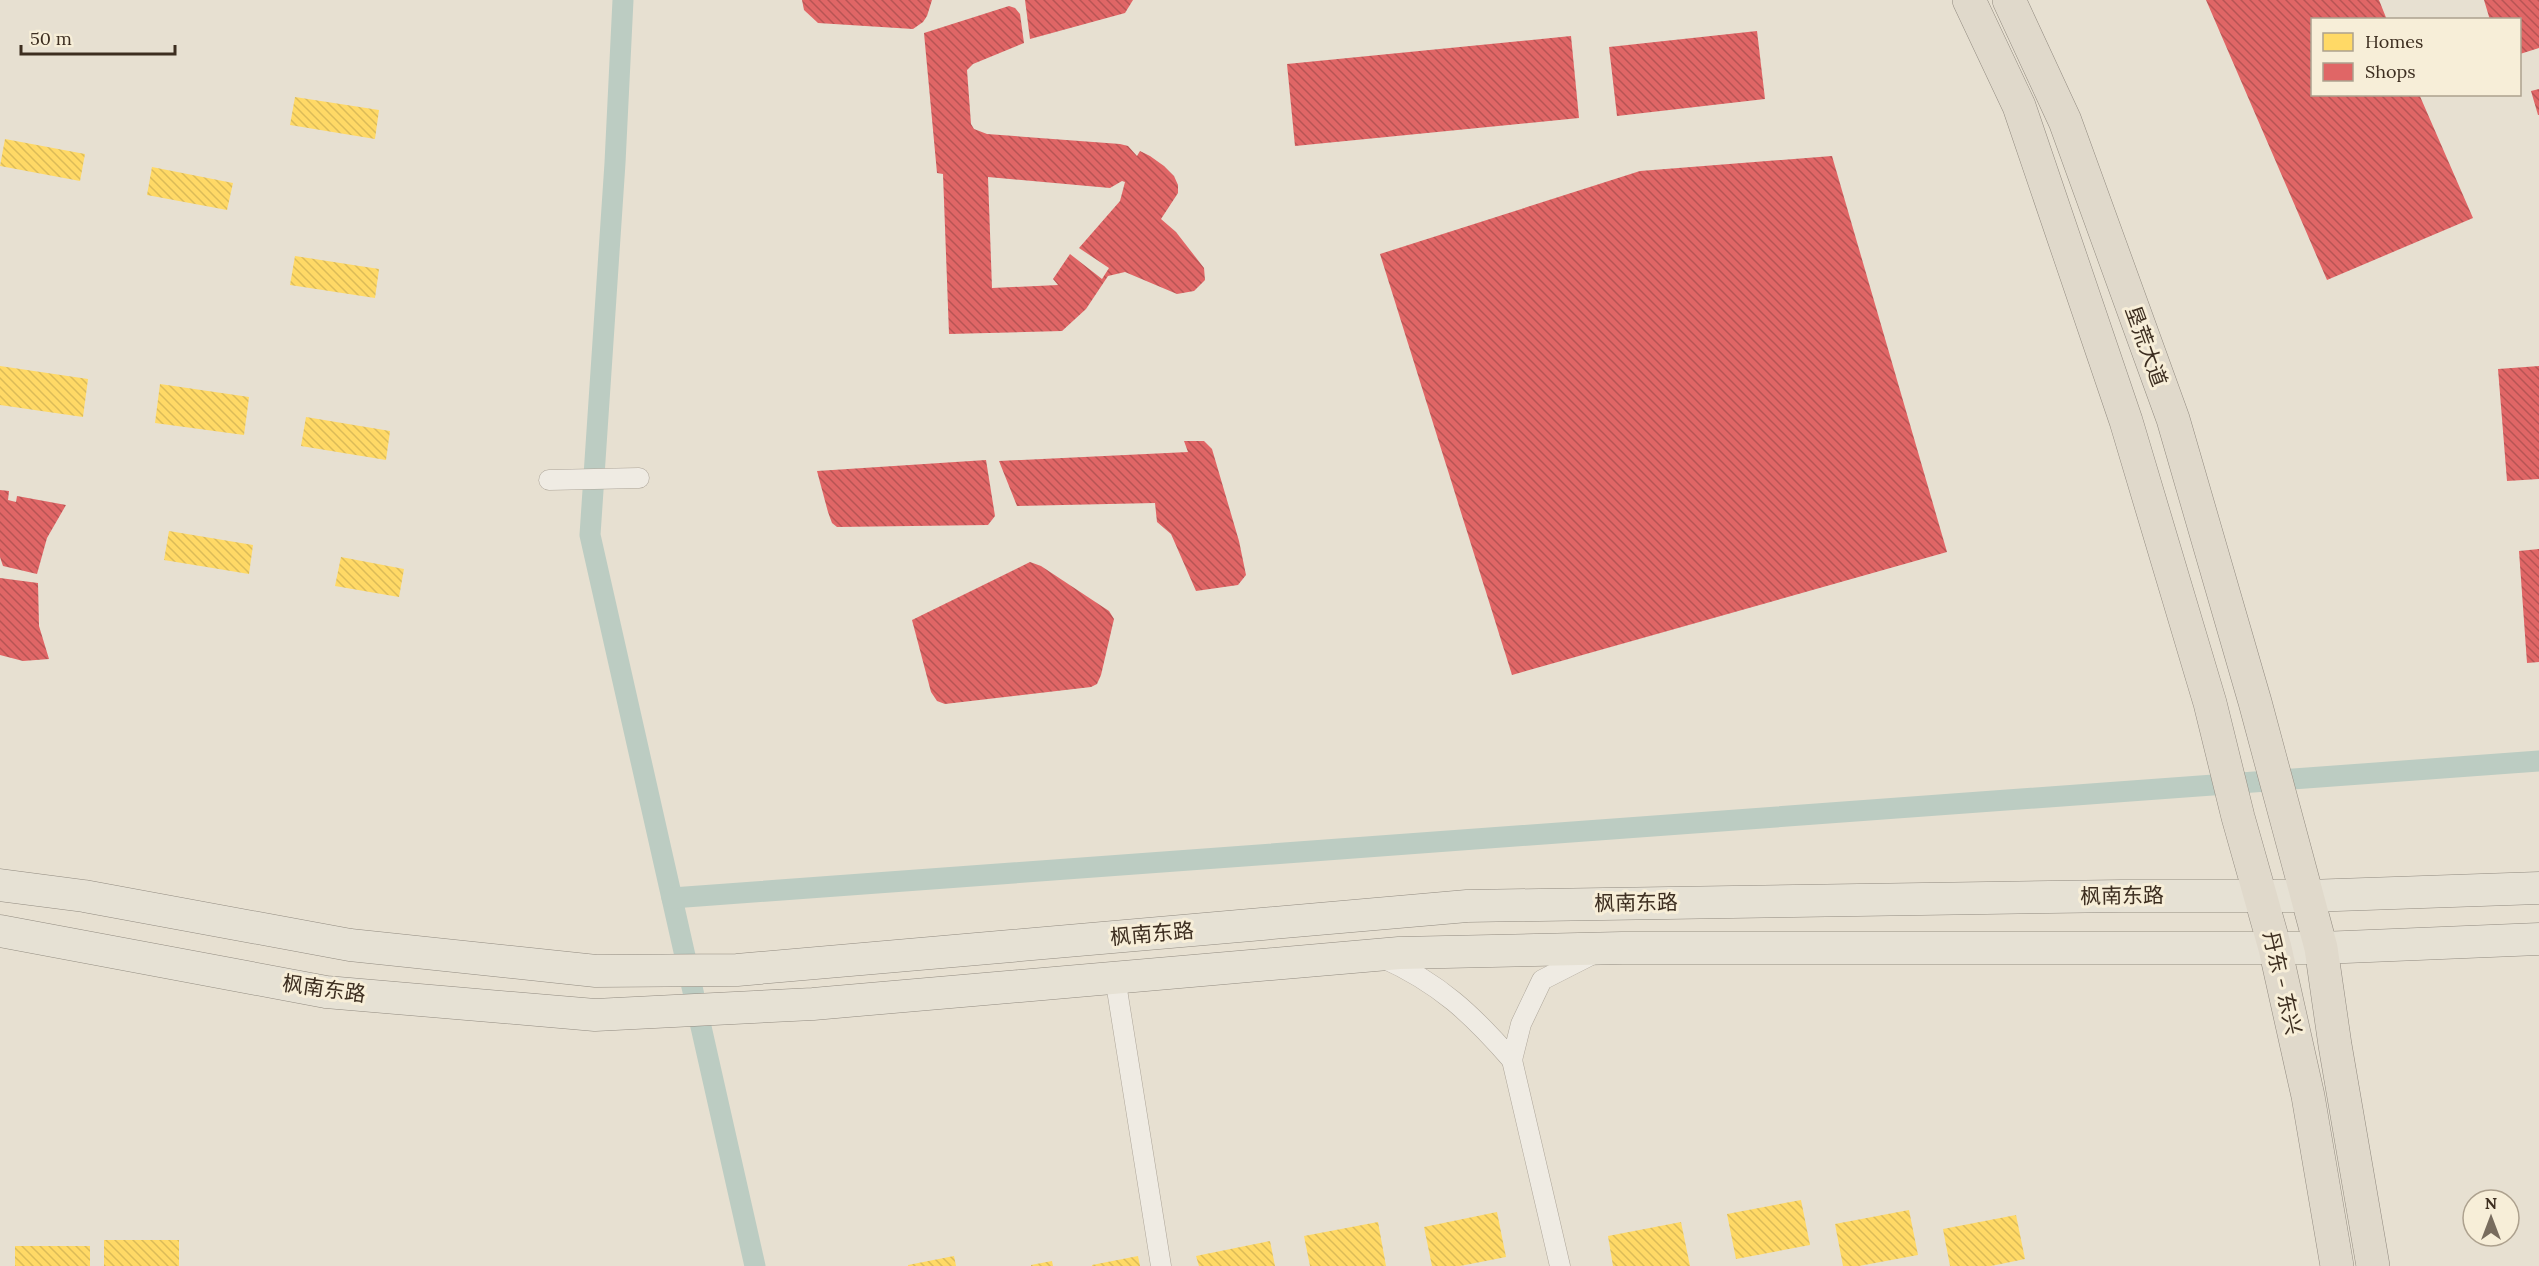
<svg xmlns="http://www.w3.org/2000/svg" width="2539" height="1266" viewBox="0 0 2539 1266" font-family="Lora,'Noto Sans SC',serif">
<defs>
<pattern id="homes-back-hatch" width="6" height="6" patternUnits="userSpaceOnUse" patternTransform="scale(1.5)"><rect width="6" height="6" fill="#ffd966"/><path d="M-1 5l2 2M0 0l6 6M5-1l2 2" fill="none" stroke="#dbbb58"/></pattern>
<pattern id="shops-back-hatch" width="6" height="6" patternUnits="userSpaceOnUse" patternTransform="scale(1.5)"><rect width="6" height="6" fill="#e06666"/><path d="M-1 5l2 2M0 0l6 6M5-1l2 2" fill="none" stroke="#b75454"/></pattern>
</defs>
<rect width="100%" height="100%" fill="#e7e0d1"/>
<g fill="url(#homes-back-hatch)">
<polygon points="295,97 379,110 375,139 290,125"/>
<polygon points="5,139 85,154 80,181 0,166"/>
<polygon points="152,167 233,183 227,210 147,195"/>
<polygon points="295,256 379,269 375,298 290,285"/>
<polygon points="0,366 88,379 83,417 0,405"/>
<polygon points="160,384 249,397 244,435 155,423"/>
<polygon points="306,417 390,431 386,460 301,446"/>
<polygon points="169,531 253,545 249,574 164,560"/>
<polygon points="341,557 404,569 399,597 335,586"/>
<polygon points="1801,1200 1810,1245 1736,1259 1727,1214"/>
<polygon points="1909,1210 1918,1255 1859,1266 1843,1266 1835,1224"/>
<polygon points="1497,1212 1506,1257 1460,1266 1432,1266 1424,1227"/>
<polygon points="2016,1215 2025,1259 1991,1266 1950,1266 1943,1229"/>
<polygon points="1378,1222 1386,1266 1310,1266 1304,1236"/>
<polygon points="1681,1222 1690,1266 1613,1266 1608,1236"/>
<rect x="104" y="1240" width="75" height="26"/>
<polygon points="1270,1241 1275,1266 1199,1266 1196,1256"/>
<rect x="15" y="1246" width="75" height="20"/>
<polygon points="954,1256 956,1266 908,1266 908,1265"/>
<polygon points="1138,1256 1140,1266 1092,1266 1092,1265"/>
<polygon points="1052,1261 1053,1266 1031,1266 1031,1265"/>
</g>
<g fill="url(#shops-back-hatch)" fill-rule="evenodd">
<polygon points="802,0 932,0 927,16 923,22 913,29 818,23 804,10"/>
<polygon points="1025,0 1133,0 1125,13 1030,39"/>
<polygon points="2206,0 2379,0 2387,20 2312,20 2312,94 2419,94 2473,218 2327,280"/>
<polygon points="2484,0 2539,0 2539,48 2520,54 2520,20 2490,20"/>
<path d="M1009,6L1015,8L1020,14L1024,43L973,64L967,70L971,124L974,129L987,134L1120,144L1128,146L1137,156L1140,151L1150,156L1164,166L1174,176L1178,185V193L1161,219L1176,232L1204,268L1205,280L1194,291L1177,294L1125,272L1108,276L1086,309L1062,331L949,334L943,174L937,173L924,33ZM988,177L1110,188L1122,181L1125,182L1120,201L1079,248L1109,268L1102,279L1070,254L1053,279L1058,285L992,288Z"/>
<polygon points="1757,31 1765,99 1617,116 1609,47"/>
<polygon points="1571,36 1579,118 1295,146 1287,64"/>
<polygon points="2539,89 2539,115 2538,115 2531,91"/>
<polygon points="1832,156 1947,552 1512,675 1380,254 1640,171"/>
<polygon points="2539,366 2539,479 2507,481 2498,369"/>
<polygon points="1184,441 1204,441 1212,449 1239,541 1246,575 1238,585 1196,591 1171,534 1157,522 1155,503 1017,506 999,461 1188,452"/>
<polygon points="986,460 995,516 988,525 837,527 832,523 828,512 817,471"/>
<polygon points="0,490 9,491 8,500 16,502 17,496 66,505 47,538 37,574 3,566 0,557"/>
<polygon points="2539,549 2539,662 2527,663 2519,551"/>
<polygon points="1030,562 1041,566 1109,611 1114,619 1101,675 1097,684 1091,687 945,704 937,701 931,692 912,620"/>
<polygon points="0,578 38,583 39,626 49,659 23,661 0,655"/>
</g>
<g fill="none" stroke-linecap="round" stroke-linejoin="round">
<g stroke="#bcccc2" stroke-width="21">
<polyline points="623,0 615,163 590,535 755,1266"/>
<polyline points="672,898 2539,761"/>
</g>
<defs>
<g id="minor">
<polyline points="549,480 639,478"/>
<path d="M1383,958C1439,983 1472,1014 1512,1060L1521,1024L1542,980L1595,953"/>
<polyline points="1115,977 1161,1266"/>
<polyline points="1512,1060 1560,1266"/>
</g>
<g id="primary">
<polyline points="0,885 84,896 350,945 596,971 737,970 1467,906 2121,896 2308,896 2539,888"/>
<polyline points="0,931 326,992 595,1015 813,1004 1399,953 1622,948 2321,948 2539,939"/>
</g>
<g id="trunk">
<polyline points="1969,0 2019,106 2126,421 2210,703 2238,817 2275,948 2308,1096 2337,1266"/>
<polyline points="2009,0 2065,121 2173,419 2255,702 2321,948 2335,1045 2373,1266"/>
</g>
</defs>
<use href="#minor" stroke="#ada599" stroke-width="21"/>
<use href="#primary" stroke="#928b80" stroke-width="33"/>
<use href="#trunk" stroke="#928b80" stroke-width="34"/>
<use href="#minor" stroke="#efebe3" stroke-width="20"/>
<use href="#primary" stroke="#e6e1d4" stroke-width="32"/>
<use href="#trunk" stroke="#e0d9cb" stroke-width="33"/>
</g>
<g text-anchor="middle" stroke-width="6" stroke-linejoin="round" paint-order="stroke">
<g font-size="21" fill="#3d2e20" stroke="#f7eed8">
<text transform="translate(2146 346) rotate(70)" y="7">垦荒大道</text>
<text transform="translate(2122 896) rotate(-1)" y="7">枫南东路</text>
<text transform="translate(1636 903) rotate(-1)" y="7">枫南东路</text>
<text transform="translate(1152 934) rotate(-5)" y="7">枫南东路</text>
<text transform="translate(2282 983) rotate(77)" y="7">丹东 - 东兴</text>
<text transform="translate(324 989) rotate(8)" y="7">枫南东路</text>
</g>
</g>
<rect x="2311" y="18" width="210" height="78" fill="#f7eed8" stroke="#ada18e" stroke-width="1.5"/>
<rect x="2323" y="33" width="30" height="18" fill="#ffd966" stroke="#ada18e" stroke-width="1.5"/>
<text x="2365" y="48" font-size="18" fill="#3d2e20">Homes</text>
<rect x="2323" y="63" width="30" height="18" fill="#e06666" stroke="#ada18e" stroke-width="1.5"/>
<text x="2365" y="78" font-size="18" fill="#3d2e20">Shops</text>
<g transform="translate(2491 1218)"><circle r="28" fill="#f7eed8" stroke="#ada18e" stroke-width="1.5"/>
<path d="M0-4.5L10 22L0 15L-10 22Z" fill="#786c5e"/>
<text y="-9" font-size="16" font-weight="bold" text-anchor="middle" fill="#3d2e20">N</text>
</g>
<path d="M21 45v9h154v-9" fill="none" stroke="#3d2e20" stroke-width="3"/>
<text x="30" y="45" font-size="18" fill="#3d2e20" stroke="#f7eed8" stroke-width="4.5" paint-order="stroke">50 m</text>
</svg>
